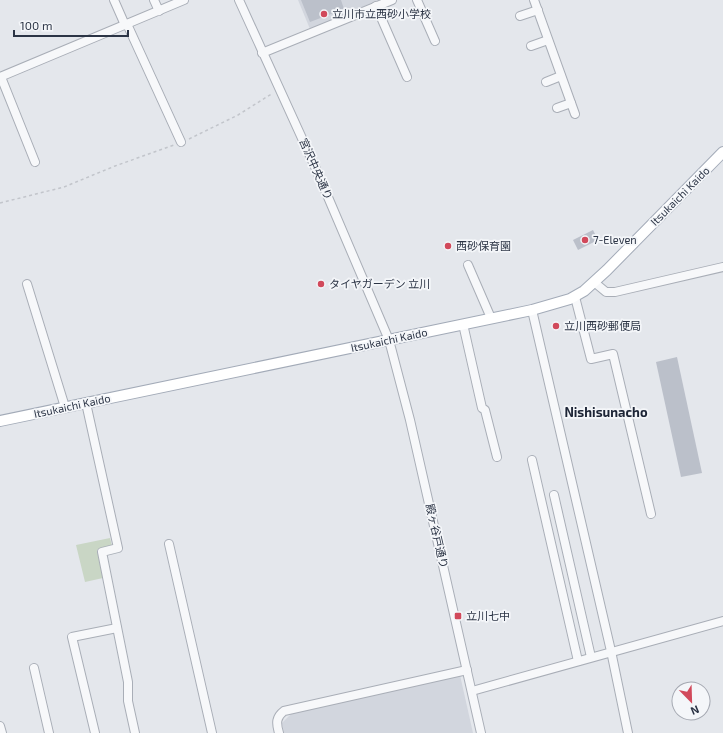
<svg xmlns="http://www.w3.org/2000/svg" width="723" height="733" viewBox="0 0 723 733" font-family="'Exo 2','Noto Sans JP',sans-serif">
<rect width="100%" height="100%" fill="#e4e7ec"/>
<g fill="#d2d6de">
<polygon points="298,0 379,0 310,29"/>
<polygon points="460,675 473,733 284,733 282,723 291,714"/>
</g>
<polygon fill="#c9d6c5" points="110,538 112,546 97,550 103,578 85,582 76,545"/>
<g fill="#bbc0ca">
<polygon points="301,0 341,0 344,9 310,22"/>
<polygon points="593,230 598,240 578,250 573,240"/>
<polygon points="677,357 702,473 681,477 656,362"/>
</g>
<g fill="none" stroke-linecap="round" stroke-linejoin="round">
<defs>
<g id="minor">
<polyline points="114,0 125,25"/>
<polyline points="154,0 159,11"/>
<polyline points="239,0 316,169 389,340 410,420 481,733"/>
<polyline points="417,0 435,41"/>
<polyline points="534,0 575,114"/>
<polyline points="376,6 407,77"/>
<polyline points="520,16 538,10"/>
<polyline points="127,24 181,142"/>
<polyline points="531,46 548,40"/>
<polyline points="262,53 392,0"/>
<polyline points="0,77 184,0"/>
<polyline points="1,77 35,162"/>
<polyline points="546,82 561,76"/>
<polyline points="557,108 571,103"/>
<polyline points="468,265 491,318"/>
<polyline points="594,282 606,292 615,292 723,267"/>
<polyline points="27,284 65,407"/>
<polyline points="575,297 591,359 613,354 651,514"/>
<polyline points="532,310 611,651 628,733"/>
<polyline points="463,324 482,408 485,410 497,457"/>
<polyline points="86,403 118,548 102,552 128,682 128,701 135,733"/>
<polyline points="532,460 578,661"/>
<polyline points="554,495 591,657"/>
<polyline points="169,544 212,733"/>
<polyline points="34,668 49,733"/>
<polyline points="472,691 723,621"/>
<polyline points="0,726 2,733"/>
<polyline points="95,733 72,637 117,628"/>
<path d="M279,733C276,723 276,717 284,711L467,670"/>
</g>
<polyline id="major" points="0,421 532,310 570,299 584,291 607,270 723,152"/>
</defs>
<use href="#minor" stroke="#a9aeb7" stroke-width="10"/>
<use href="#major" stroke="#a3abb8" stroke-width="12"/>
<g stroke="#c2c5cb" stroke-width="1.5" stroke-dasharray="3 3" stroke-linecap="butt">
<polyline points="189,139 238,115 273,93"/>
<polyline points="0,203 64,187 115,166 174,145"/>
</g>
<use href="#minor" stroke="#f7f8fa" stroke-width="8"/>
<use href="#major" stroke="#fff" stroke-width="10"/>
</g>
<g fill="#d1495b" stroke="#f4f6f9" stroke-width="1.5">
<circle cx="324" cy="14" r="4"/>
<circle cx="585" cy="240" r="4"/>
<circle cx="448" cy="246" r="4"/>
<circle cx="321" cy="284" r="4"/>
<circle cx="556" cy="326" r="4"/>
<rect x="454" y="612" width="8" height="8" rx="2"/>
</g>
<g text-anchor="middle" stroke-width="3.5" stroke-linejoin="round" paint-order="stroke">
<g font-size="11" fill="#2b3445" stroke="#f4f6f9" text-anchor="start">
<text x="332" y="18">立川市立西砂小学校</text>
<text x="593" y="244">7-Eleven</text>
<text x="456" y="250">西砂保育園</text>
<text x="329" y="288">タイヤガーデン 立川</text>
<text x="564" y="330">立川西砂郵便局</text>
<text x="466" y="620">立川七中</text>
</g>
<g font-size="11" fill="#2b3445" stroke="#f4f6f9">
<text transform="translate(316 169) rotate(66)" y="4">宮沢中央通り</text>
<text transform="translate(680 196) rotate(-45)" y="4">Itsukaichi Kaido</text>
<text transform="translate(389 340) rotate(-12)" y="4">Itsukaichi Kaido</text>
<text transform="translate(72 406) rotate(-12)" y="4">Itsukaichi Kaido</text>
<text transform="translate(437 536) rotate(77)" y="4">殿ヶ谷戸通り</text>
</g>
<g font-size="13" font-weight="bold" fill="#1d2536" stroke="#f4f6f9">
<text x="606" y="417">Nishisunacho</text>
</g>
</g>
<g transform="translate(691 701) rotate(157)"><circle r="19" fill="#f4f6f9" stroke="#a4a8b1"/>
<path d="M0-3L7 15L0 10L-7 15Z" fill="#d1495b"/>
<text y="-6" font-size="11" font-weight="bold" text-anchor="middle" fill="#2b3445">N</text>
</g>
<path d="M14 30v6h114v-6" fill="none" stroke="#2b3445" stroke-width="2"/>
<text x="20" y="30" font-size="12" fill="#2b3445" stroke="#f4f6f9" stroke-width="3" paint-order="stroke">100 m</text>
</svg>
